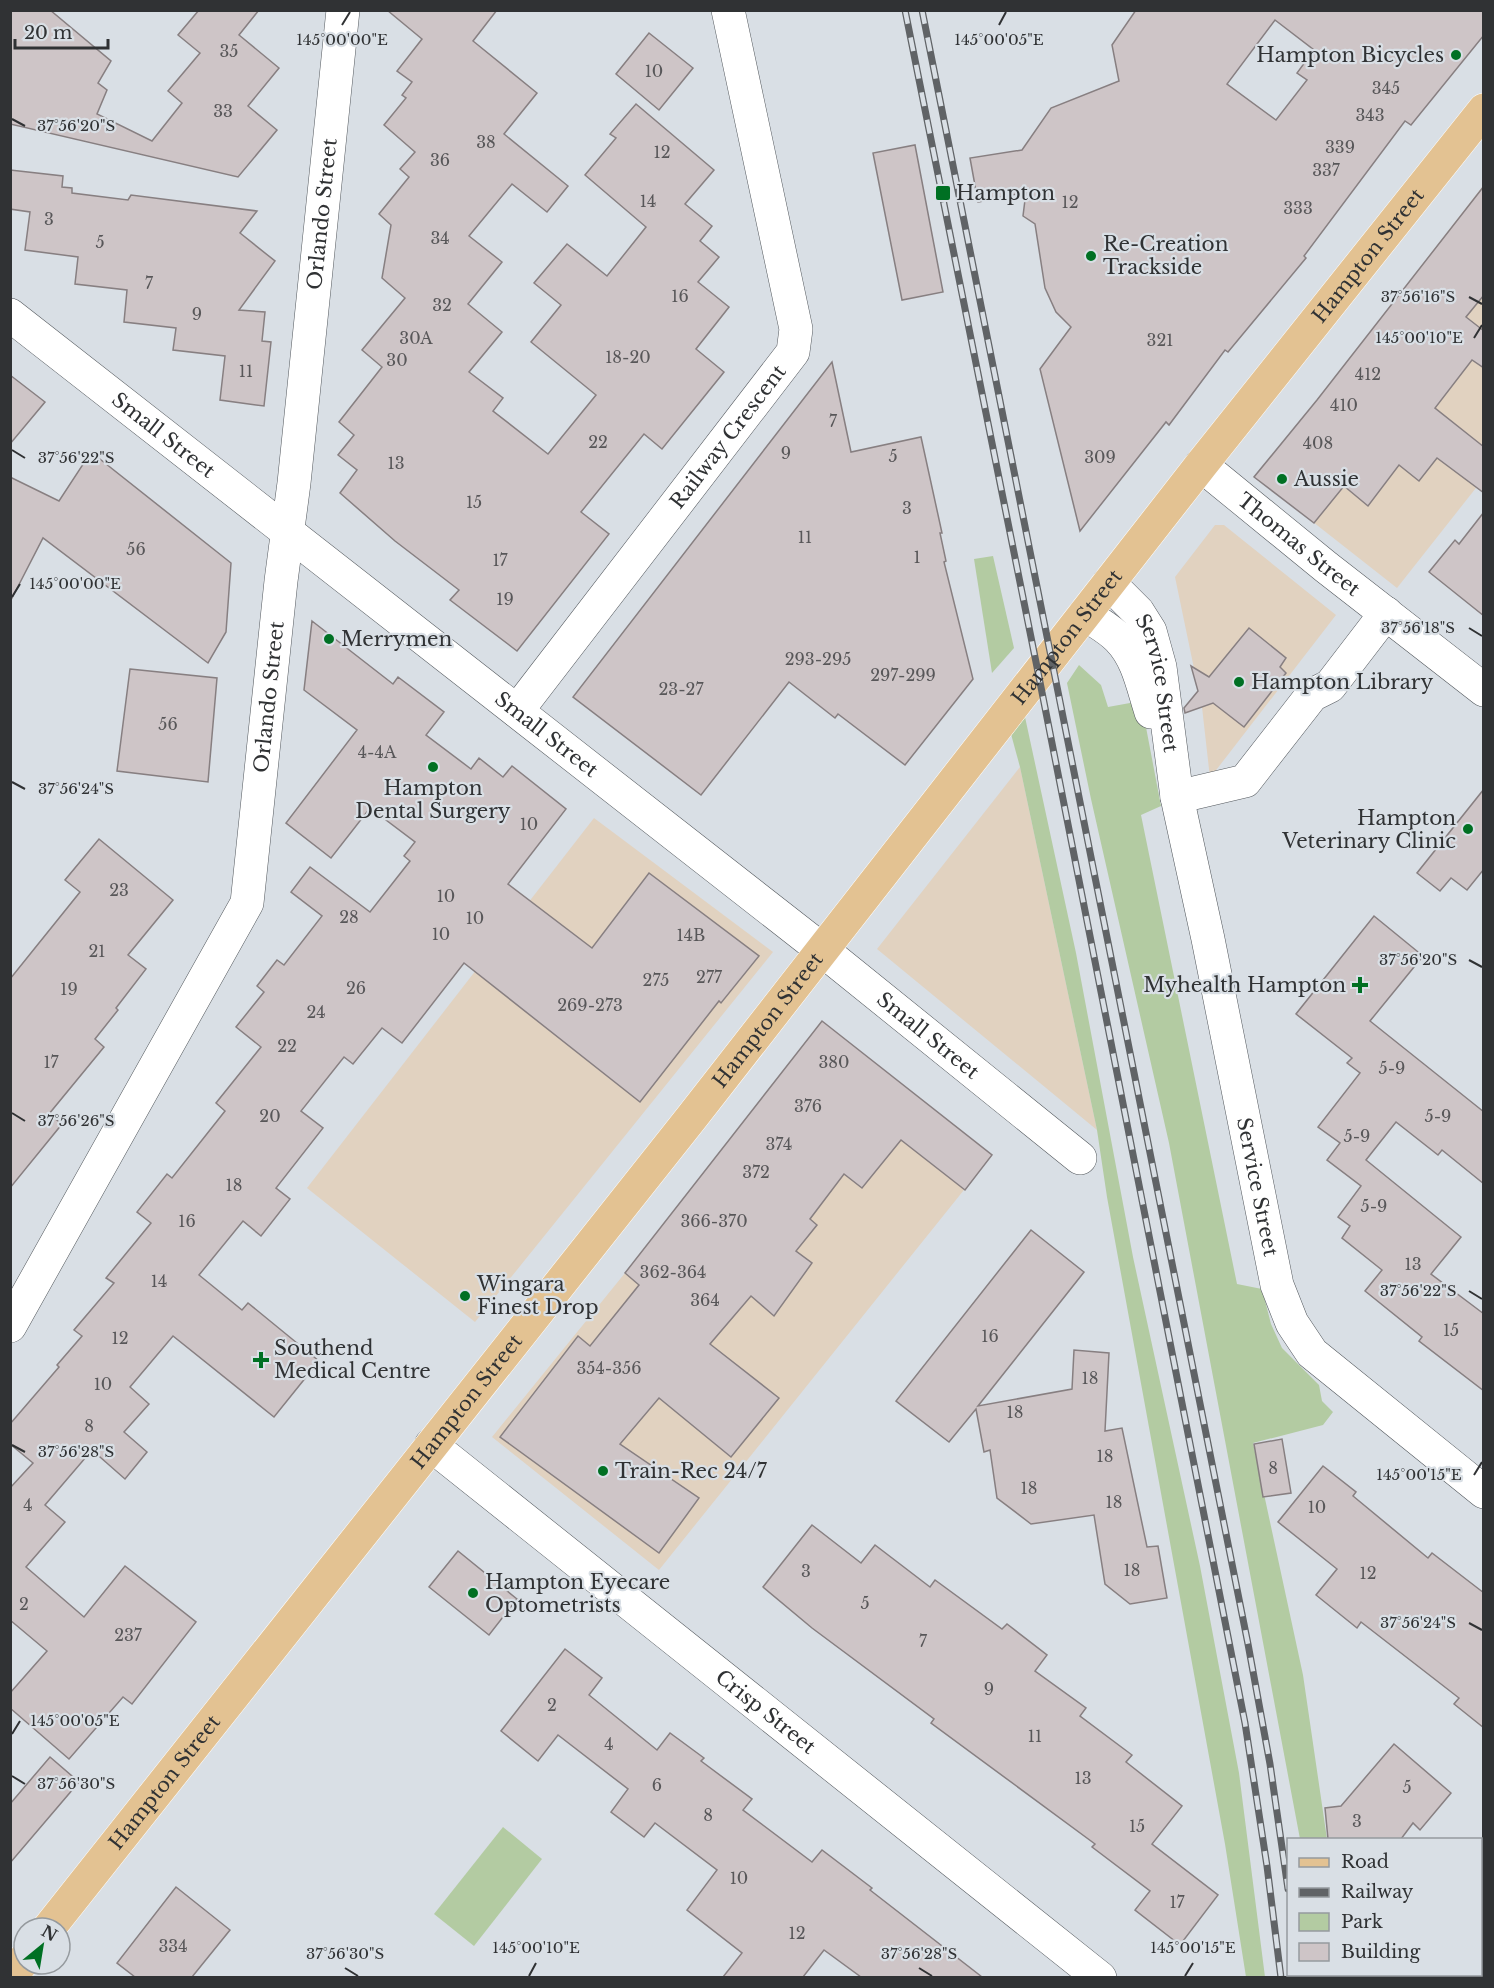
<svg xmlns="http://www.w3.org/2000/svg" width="1494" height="1988" viewBox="0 0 1494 1988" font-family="'Libre Baskerville',serif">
<rect width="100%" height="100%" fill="#d9dfe5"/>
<g fill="#e1d2c0">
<polygon points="1483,186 1483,479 1397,588 1257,478"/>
<polygon points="1215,525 1224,525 1336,615 1210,778 1202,707 1175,577"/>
<polygon points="1020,767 1097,1130 877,949"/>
<polygon points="594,818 773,952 475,1322 307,1188"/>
<polygon points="822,1021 992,1155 659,1570 492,1437 625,1273"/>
</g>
<g fill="#b3cba2">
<polygon points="993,556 1014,648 992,673 974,559"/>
<polygon points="1079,665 1101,685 1108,707 1141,701 1161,806 1141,815 1237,1284 1262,1289 1271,1324 1282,1348 1319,1385 1322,1401 1333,1412 1323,1425 1253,1443 1303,1675 1327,1839 1300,1839 1169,1143 1091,799 1067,683"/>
<polygon points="1025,717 1076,953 1133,1257 1200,1566 1239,1773 1265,1977 1246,1977 1225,1844 1107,1197 1097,1130 1020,767 1011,734"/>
<polygon points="503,1827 542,1859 474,1946 434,1914"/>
</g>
<g fill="#cec5c7" stroke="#877f81" stroke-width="1.5" fill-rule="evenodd">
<polygon points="10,10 50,10 111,61 98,83 107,90 97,114 152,141 182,103 168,91 200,53 178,35 199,10 259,10 239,35 279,68 248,106 277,130 238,177 10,124"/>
<polygon points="387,10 497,10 473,41 537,93 504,134 568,186 547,212 512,184 469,236 502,262 468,304 502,332 469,372 503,398 493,411 548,454 596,395 531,342 561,305 534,283 567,244 607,276 646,227 585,175 616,138 610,134 636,104 714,170 685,204 712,226 700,241 719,257 698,282 729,307 696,349 724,372 662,449 644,434 581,512 609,534 517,651 450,600 459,590 395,541 340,493 357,470 338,455 354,435 339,422 382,367 362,350 405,298 382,278 391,225 379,214 409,177 400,169 415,152 384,125 406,98 402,95 412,82 397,71 422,39"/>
<path d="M1136,10H1484V35L1411,125L1405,121L1304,256L1306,258L1228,352L1225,350L1169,425L1166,422L1080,531L1040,369L1071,327L1056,312L1045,288L1035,224L1023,216L1026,192L978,202L970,158L1022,150L1051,108L1119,81L1112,45ZM1275,20L1314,50L1297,73L1307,80L1276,120L1227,84Z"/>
<polygon points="649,33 693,68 659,110 616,74"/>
<polygon points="915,145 943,292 902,300 873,153"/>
<polygon points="10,170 63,176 62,187 72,188 72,193 128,200 131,195 257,211 240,233 275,261 239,310 265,312 262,341 271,342 264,406 220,400 225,356 173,350 176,328 124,322 127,290 75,284 78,257 25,250 30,212 10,209"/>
<polygon points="1484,186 1484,295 1466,317 1484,331 1484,368 1472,360 1435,408 1484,447 1484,493 1437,458 1419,481 1399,465 1368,506 1344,486 1314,523 1254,477 1317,400"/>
<polygon points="832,362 851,452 921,437 942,533 940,533 946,561 944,562 973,679 905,765 838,714 835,718 789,682 701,795 573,697"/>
<polygon points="10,375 45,402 10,444"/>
<polygon points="91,452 231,563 226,632 208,663 43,538 10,602 10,477 59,501"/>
<polygon points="1484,512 1484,616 1429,572 1455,540 1459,544"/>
<polygon points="312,621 393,684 398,677 444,712 426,735 471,769 479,758 503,777 512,766 566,809 508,884 592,948 649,873 759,956 721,1003 719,1001 640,1102 464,963 402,1043 382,1028 353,1064 344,1057 301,1111 323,1128 276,1188 290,1199 261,1236 243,1221 199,1275 242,1310 248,1303 319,1361 274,1417 173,1336 130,1387 149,1404 124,1432 147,1452 125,1479 92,1450 45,1505 65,1522 26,1567 84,1617 125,1566 196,1622 132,1704 123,1697 69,1759 10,1708 10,1693 47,1651 10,1620 10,1488 33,1463 10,1444 10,1424 59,1367 57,1365 82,1336 74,1330 114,1283 106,1278 151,1223 137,1212 167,1174 172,1178 225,1111 216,1103 261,1047 236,1027 264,992 257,986 277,960 284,965 322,916 291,892 310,867 370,912 410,861 404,856 415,842 370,808 331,858 286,823 357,730 304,690"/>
<polygon points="1249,628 1286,658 1280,667 1286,673 1244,727 1213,703 1185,713 1184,708 1198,691 1191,666 1209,677"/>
<polygon points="130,669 217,678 208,782 117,771"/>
<polygon points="1484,789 1484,869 1467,890 1451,878 1440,891 1417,873"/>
<polygon points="99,839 173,900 128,955 146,969 116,1008 118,1010 95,1039 104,1047 49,1114 62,1124 10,1188 10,979 80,892 65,880"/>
<polygon points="1374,916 1423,956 1370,1021 1484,1112 1484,1184 1442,1150 1438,1155 1396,1122 1366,1160 1461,1237 1431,1274 1484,1314 1484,1391 1419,1341 1422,1337 1365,1291 1382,1270 1342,1238 1350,1226 1338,1217 1361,1186 1327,1160 1340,1143 1318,1127 1360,1073 1347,1063 1352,1058 1296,1014"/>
<polygon points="822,1021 992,1155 965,1190 901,1140 862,1188 844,1174 810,1219 817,1225 796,1251 812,1263 774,1316 751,1296 710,1344 779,1398 731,1457 659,1398 620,1444 699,1498 659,1553 500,1437 578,1336 590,1346 639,1285 625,1273"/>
<polygon points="1031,1230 1084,1272 978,1406 1072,1389 1074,1350 1109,1353 1105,1431 1122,1428 1147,1547 1158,1546 1167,1598 1130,1604 1105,1584 1094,1515 1031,1524 997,1498 990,1450 984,1452 976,1409 949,1442 896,1401"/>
<polygon points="1282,1439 1291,1493 1263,1497 1254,1444"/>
<polygon points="1323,1466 1356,1492 1353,1496 1428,1558 1432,1553 1484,1593 1484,1728 1454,1704 1459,1698 1361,1622 1357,1628 1316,1595 1337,1569 1278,1522"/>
<polygon points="812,1525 861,1563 875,1545 930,1587 935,1580 1002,1629 1007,1624 1047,1655 1035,1671 1086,1708 1080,1716 1132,1755 1126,1762 1182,1806 1152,1844 1218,1895 1180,1945 1135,1910 1150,1891 1092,1847 1095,1844 931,1723 934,1719 812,1628 763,1587"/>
<polygon points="458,1551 517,1599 489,1635 429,1587"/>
<polygon points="565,1649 602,1678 589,1695 657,1750 670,1733 704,1758 701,1761 752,1799 743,1810 812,1862 822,1850 872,1888 870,1890 982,1977 861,1977 824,1950 803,1977 723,1977 742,1953 687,1910 717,1870 655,1823 644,1837 611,1812 628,1789 558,1735 538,1761 501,1731"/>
<polygon points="1394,1744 1451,1793 1420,1830 1413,1823 1401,1839 1328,1839 1325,1808 1341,1806"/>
<polygon points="50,1757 79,1782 10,1863 10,1804"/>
<polygon points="176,1887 230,1930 192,1977 135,1977 117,1963"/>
</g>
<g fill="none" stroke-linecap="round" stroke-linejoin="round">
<defs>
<g id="minor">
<path id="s1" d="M10,315L821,949L1080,1158"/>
<path id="s2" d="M1201,465L1326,567L1484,690"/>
<path id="s3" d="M1109,583L1138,612L1150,631L1160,667L1177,797L1208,939L1277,1285L1292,1323L1312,1353L1484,1492"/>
<path d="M1085,614C1096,622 1110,629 1119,639C1138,658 1143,688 1151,712"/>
<path id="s4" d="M517,711L793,352L796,329L728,10"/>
<polyline points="1177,797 1245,781 1312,695 1330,686 1386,613"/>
<path id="s5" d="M10,1326L247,903L281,581L294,483L343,10"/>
<path id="s6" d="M431,1445L1100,1978"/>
<polyline points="1480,1878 1484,1874"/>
<polyline points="1401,1978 1403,1974"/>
</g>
<g id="major">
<path id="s7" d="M49,1928L692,1117L1201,465L1484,110"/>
<polyline points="10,1977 24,1960"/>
</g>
</defs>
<use href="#minor" stroke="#53585d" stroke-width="34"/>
<use href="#major" stroke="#fff" stroke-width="34"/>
<use href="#minor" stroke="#fff" stroke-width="33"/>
<use href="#major" stroke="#e3c292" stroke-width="33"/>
<defs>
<g id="rail">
<polyline points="905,10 1038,672 1245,1723 1267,1866 1281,1978"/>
<polyline points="922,10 1248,1644 1270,1764 1288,1889"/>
<polyline points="1298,1974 1299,1978"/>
</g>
</defs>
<use href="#rail" stroke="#606366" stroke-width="7"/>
<use href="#rail" stroke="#d9dfe5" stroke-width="4.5" stroke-dasharray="14" stroke-linecap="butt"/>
</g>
<path fill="none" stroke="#303234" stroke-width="2" d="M342,25L350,12M999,25L1006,12M12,119L25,126M1469,297L1482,304M1474,338L1482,325M12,450L25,458M12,597L20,584M1469,628L1482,636M12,782L25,789M1469,960L1482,967M12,1113L25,1121M1469,1291L1482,1299M12,1445L25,1452M1474,1475L1482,1462M1469,1623L1482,1630M12,1734L20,1721M12,1776L25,1784M345,1968L358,1976M919,1968L932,1976M529,1976L536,1963M1185,1976L1193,1963"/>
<g fill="#007023" stroke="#d9dfe5" stroke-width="2">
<circle cx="1456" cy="55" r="6"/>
<rect x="935" y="185" width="16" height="16" rx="3"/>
<circle cx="1091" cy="256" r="6"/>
<circle cx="1282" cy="479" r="6"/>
<circle cx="329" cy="639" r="6"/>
<circle cx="1239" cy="682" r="6"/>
<circle cx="433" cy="767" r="6"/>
<circle cx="1468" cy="829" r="6"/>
<path d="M1357 976h6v6h6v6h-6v6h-6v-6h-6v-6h6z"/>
<circle cx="465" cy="1296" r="6"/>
<path d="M258 1351h6v6h6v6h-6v6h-6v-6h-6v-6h6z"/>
<circle cx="603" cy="1471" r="6"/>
<circle cx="473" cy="1593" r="6"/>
</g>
<g text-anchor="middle" stroke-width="4.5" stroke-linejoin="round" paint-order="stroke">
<g font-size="16" fill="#585759">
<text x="229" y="57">35</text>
<text x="654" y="77">10</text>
<text x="1386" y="94">345</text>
<text x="223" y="117">33</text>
<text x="1370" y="121">343</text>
<text x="486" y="148">38</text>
<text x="1340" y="153">339</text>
<text x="662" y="158">12</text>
<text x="440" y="166">36</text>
<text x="1326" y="176">337</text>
<text x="648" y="207">14</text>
<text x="1070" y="208">12</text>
<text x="1298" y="214">333</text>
<text x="49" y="225">3</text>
<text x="440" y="244">34</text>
<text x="100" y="248">5</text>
<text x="149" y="289">7</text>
<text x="680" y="302">16</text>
<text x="442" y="311">32</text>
<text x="197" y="320">9</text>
<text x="416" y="344">30A</text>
<text x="1160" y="346">321</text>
<text x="628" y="363">18-20</text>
<text x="397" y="366">30</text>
<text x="246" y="377">11</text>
<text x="1368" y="380">412</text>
<text x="1344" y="411">410</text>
<text x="833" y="427">7</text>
<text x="598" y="448">22</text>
<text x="1318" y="449">408</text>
<text x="786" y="459">9</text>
<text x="893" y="462">5</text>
<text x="1100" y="463">309</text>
<text x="396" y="469">13</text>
<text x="474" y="508">15</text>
<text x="907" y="514">3</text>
<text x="805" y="543">11</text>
<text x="136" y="555">56</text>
<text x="917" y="563">1</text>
<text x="500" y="566">17</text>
<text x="505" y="605">19</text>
<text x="818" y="665">293-295</text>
<text x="903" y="681">297-299</text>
<text x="681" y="695">23-27</text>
<text x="168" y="730">56</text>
<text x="377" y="758">4-4A</text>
<text x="529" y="830">10</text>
<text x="119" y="896">23</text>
<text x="446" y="902">10</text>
<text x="349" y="923">28</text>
<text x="475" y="924">10</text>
<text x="441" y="940">10</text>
<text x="691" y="941">14B</text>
<text x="97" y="957">21</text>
<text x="709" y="983">277</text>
<text x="656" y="986">275</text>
<text x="356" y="994">26</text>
<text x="69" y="995">19</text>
<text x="590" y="1011">269-273</text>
<text x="316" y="1018">24</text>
<text x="287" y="1052">22</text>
<text x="51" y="1068">17</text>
<text x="834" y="1068">380</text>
<text x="1392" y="1074">5-9</text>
<text x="808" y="1112">376</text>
<text x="270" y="1122">20</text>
<text x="1438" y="1122">5-9</text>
<text x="1357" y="1142">5-9</text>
<text x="779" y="1150">374</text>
<text x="756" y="1178">372</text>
<text x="234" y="1191">18</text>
<text x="1374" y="1212">5-9</text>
<text x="187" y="1227">16</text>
<text x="714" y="1227">366-370</text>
<text x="1413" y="1270">13</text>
<text x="673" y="1278">362-364</text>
<text x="159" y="1287">14</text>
<text x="705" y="1306">364</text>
<text x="1451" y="1336">15</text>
<text x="990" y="1342">16</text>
<text x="120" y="1344">12</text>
<text x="609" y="1374">354-356</text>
<text x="1090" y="1384">18</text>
<text x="103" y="1390">10</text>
<text x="1015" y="1418">18</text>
<text x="89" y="1432">8</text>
<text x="1105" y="1462">18</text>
<text x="1273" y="1474">8</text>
<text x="1029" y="1494">18</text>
<text x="1114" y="1508">18</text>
<text x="28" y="1511">4</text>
<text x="1317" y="1513">10</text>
<text x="1132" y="1576">18</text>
<text x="806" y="1577">3</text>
<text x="1368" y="1579">12</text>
<text x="865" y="1609">5</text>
<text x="24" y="1610">2</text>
<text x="128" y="1641">237</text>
<text x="923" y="1647">7</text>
<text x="989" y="1695">9</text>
<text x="552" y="1711">2</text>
<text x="1035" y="1742">11</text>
<text x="609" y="1750">4</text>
<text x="1083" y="1784">13</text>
<text x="657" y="1791">6</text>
<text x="1407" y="1793">5</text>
<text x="708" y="1821">8</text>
<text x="1357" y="1827">3</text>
<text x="1137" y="1832">15</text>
<text x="739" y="1884">10</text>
<text x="1177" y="1908">17</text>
<text x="797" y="1939">12</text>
<text x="173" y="1952">334</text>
</g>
<g font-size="20" fill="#303234" stroke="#d9dfe5" text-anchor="start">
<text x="1444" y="62" text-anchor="end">Hampton Bicycles</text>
<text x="956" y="200">Hampton</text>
<text x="1103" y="251">Re-Creation<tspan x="1103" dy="23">Trackside</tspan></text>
<text x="1294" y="486">Aussie</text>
<text x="341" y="646">Merrymen</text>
<text x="1251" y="689">Hampton Library</text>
<text x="433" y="795" text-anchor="middle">Hampton<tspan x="433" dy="23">Dental Surgery</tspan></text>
<text x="1456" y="825" text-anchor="end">Hampton<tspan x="1456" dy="23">Veterinary Clinic</tspan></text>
<text x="1346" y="992" text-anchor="end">Myhealth Hampton</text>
<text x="477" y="1291">Wingara<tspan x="477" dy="23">Finest Drop</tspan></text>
<text x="274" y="1355">Southend<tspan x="274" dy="23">Medical Centre</tspan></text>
<text x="615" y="1478">Train-Rec 24/7</text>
<text x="485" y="1589">Hampton Eyecare<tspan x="485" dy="23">Optometrists</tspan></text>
</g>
<g font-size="20" fill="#303234" stroke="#d9dfe5">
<text dy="7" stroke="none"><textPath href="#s5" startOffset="1178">Orlando Street</textPath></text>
<text dy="7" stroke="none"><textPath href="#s7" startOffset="2130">Hampton Street</textPath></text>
<text dy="7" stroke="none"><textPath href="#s1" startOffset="195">Small Street</textPath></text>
<text dy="7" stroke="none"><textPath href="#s4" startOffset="346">Railway Crescent</textPath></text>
<text dy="7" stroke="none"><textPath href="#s2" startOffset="126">Thomas Street</textPath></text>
<text dy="7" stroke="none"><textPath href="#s7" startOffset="1644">Hampton Street</textPath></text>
<text dy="7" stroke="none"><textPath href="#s3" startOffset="116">Service Street</textPath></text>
<text dy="7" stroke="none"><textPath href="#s5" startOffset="692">Orlando Street</textPath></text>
<text dy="7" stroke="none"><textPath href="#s1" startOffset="681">Small Street</textPath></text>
<text dy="7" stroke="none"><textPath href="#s7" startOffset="1158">Hampton Street</textPath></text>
<text dy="7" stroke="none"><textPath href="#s1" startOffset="1167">Small Street</textPath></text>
<text dy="7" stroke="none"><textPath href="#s3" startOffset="630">Service Street</textPath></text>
<text dy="7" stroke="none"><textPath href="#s7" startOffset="672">Hampton Street</textPath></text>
<text dy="7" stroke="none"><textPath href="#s6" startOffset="428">Crisp Street</textPath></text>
<text dy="7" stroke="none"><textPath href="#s7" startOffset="186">Hampton Street</textPath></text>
</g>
</g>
<g font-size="15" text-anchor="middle" fill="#303234" stroke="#d9dfe5" stroke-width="4.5" stroke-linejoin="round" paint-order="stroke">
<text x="342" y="45">145°00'00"E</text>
<text x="999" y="45">145°00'05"E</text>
<text x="76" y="131">37°56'20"S</text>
<text x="1418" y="302">37°56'16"S</text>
<text x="1419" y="343">145°00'10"E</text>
<text x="76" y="463">37°56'22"S</text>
<text x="75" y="589">145°00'00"E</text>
<text x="1418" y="633">37°56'18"S</text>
<text x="76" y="794">37°56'24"S</text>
<text x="1418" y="965">37°56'20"S</text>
<text x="76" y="1126">37°56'26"S</text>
<text x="1418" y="1296">37°56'22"S</text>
<text x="76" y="1457">37°56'28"S</text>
<text x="1419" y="1480">145°00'15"E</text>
<text x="1418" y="1628">37°56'24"S</text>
<text x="75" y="1726">145°00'05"E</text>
<text x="76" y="1789">37°56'30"S</text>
<text x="536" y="1953">145°00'10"E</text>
<text x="1193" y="1953">145°00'15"E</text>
<text x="345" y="1959">37°56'30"S</text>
<text x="919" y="1959">37°56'28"S</text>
</g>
<rect width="1494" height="1988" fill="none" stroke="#303234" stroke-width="24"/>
<rect x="1287" y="1838" width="195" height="138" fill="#d9dfe5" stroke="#959a9e" stroke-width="1.5"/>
<rect x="1299" y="1858" width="30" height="9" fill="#e3c292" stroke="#959a9e" stroke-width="1.5"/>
<text x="1341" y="1868" font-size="18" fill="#303234">Road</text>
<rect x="1299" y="1888" width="30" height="9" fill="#606366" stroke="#959a9e" stroke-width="1.5"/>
<text x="1341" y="1898" font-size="18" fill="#303234">Railway</text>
<rect x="1299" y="1913" width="30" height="18" fill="#b3cba2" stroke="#959a9e" stroke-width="1.5"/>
<text x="1341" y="1928" font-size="18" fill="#303234">Park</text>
<rect x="1299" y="1943" width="30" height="18" fill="#cec5c7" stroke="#959a9e" stroke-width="1.5"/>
<text x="1341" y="1958" font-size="18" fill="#303234">Building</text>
<g transform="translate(42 1946) rotate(30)"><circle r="28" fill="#d9dfe5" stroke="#959a9e" stroke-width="1.5"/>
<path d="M0-4.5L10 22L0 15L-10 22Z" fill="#007023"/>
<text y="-9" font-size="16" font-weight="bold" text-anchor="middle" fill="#303234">N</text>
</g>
<path d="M15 39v9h93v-9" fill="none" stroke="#303234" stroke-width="3"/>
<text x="24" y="39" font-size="18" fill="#303234" stroke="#d9dfe5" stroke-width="4.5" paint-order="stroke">20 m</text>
</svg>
